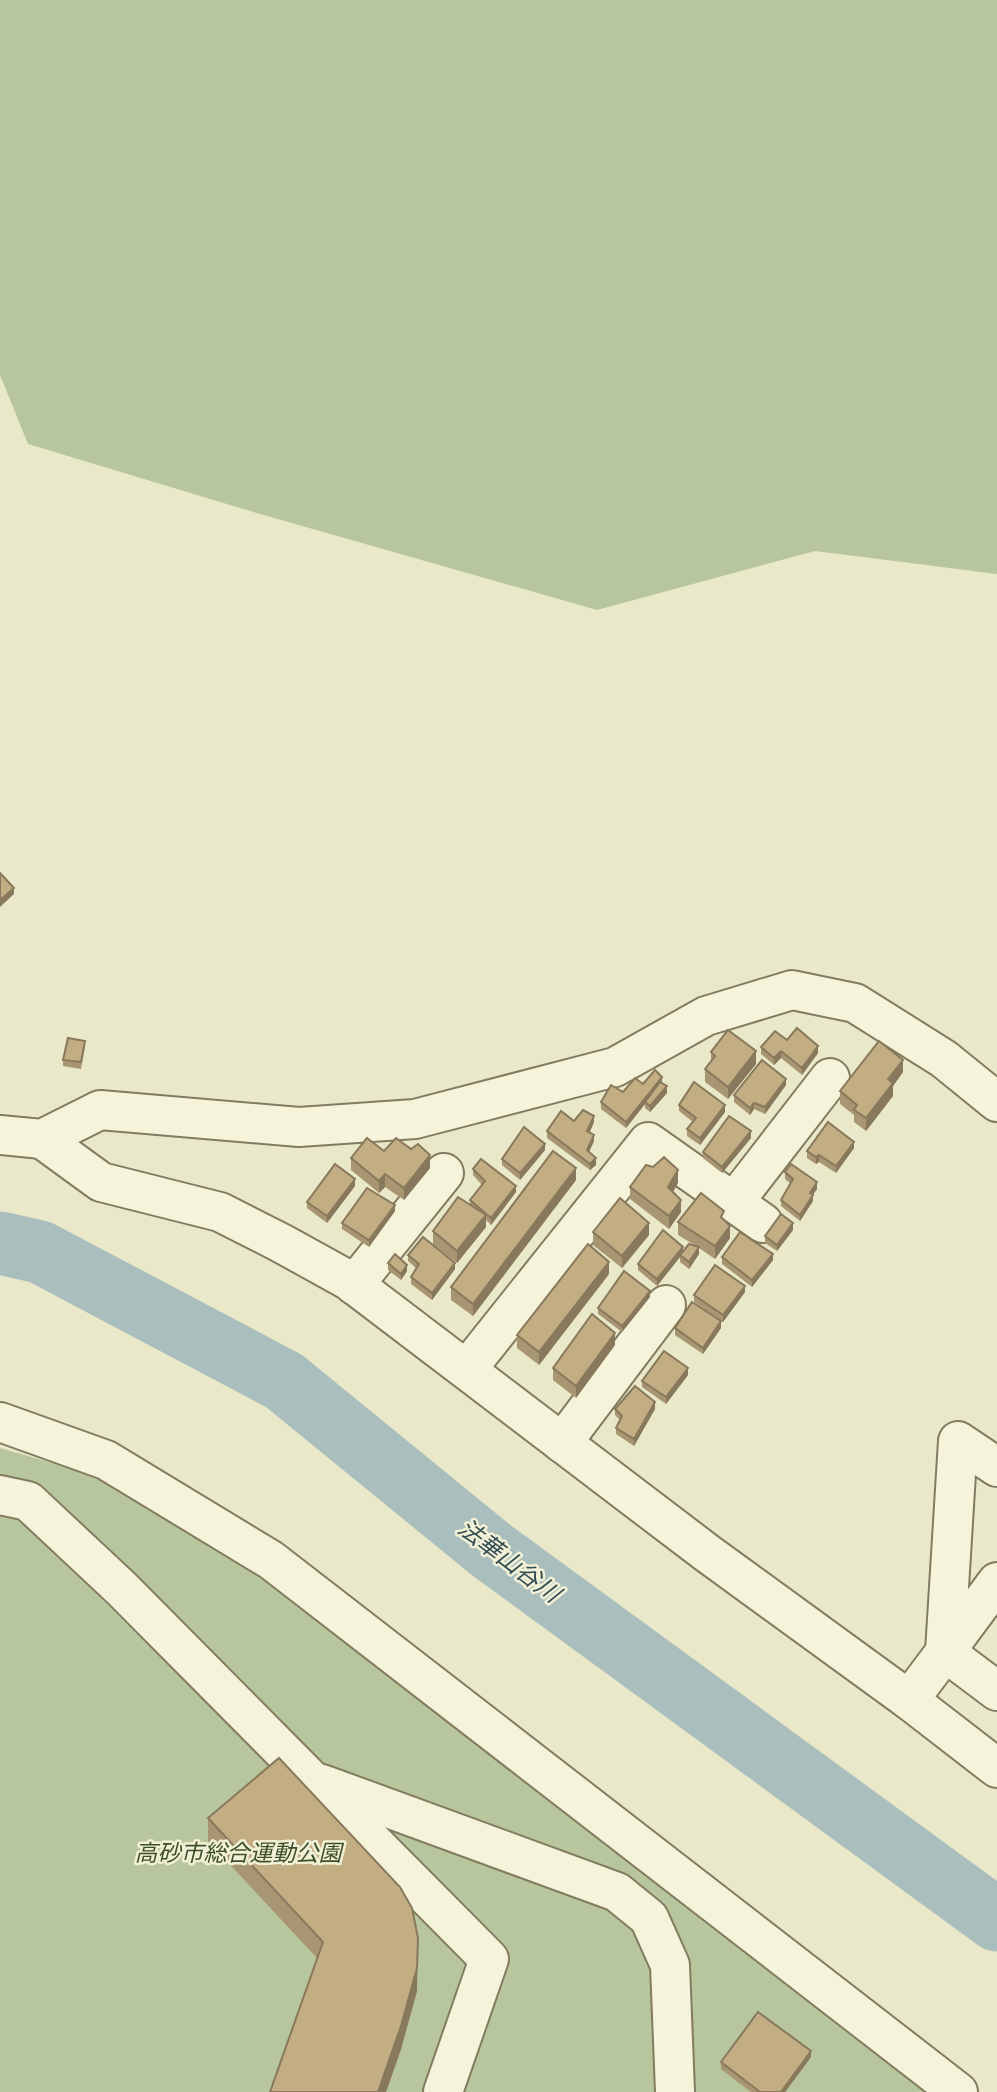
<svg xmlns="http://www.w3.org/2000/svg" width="997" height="2092" viewBox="0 0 997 2092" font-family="Spectral,'Noto Sans JP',serif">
<rect width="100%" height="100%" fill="#e9e8c8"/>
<g fill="#b7c69d">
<polygon points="0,0 997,0 997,574 815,551 597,610 250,511 28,444 0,375"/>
<polygon points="0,1448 118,1482 317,1614 932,2092 0,2092"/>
</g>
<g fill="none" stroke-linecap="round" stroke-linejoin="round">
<polyline stroke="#a9bebd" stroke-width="63" points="0,1243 40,1252 284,1381 491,1550 997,1920"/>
<defs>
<g id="minor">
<polyline points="0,1135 42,1139 100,1110 299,1127 415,1119 615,1067 706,1016 792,990 855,1003 944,1059 997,1102"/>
<polyline points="42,1139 101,1182 220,1212 281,1243 348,1280 707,1553 909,1700 997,1768"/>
<polyline points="734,1202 830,1078"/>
<polyline points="354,1285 444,1173"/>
<polyline points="467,1369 648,1142 763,1223"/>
<polyline points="0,1422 106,1460 271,1560 958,2092"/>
<polyline points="562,1443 666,1305"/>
<polyline points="0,1495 28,1501 121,1588 489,1959 443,2092"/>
<polyline points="945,1652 958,1441 997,1467"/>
<polyline points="945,1652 997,1582"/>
<polyline points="909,1700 945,1652 997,1691"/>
<polyline points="322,1784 617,1892 649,1918 670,1965 675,2092"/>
</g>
</defs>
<use href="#minor" stroke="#837b5f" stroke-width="42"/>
<use href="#minor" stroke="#f5f4db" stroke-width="38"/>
</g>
<g fill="#a89571">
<polygon points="787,1040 818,1053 802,1075 781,1058 774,1065 761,1054 761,1047"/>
<polygon points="85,1047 81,1069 63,1066 63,1060"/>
<polygon points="711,1052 756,1064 728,1099 705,1082 705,1069 711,1062"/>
<polygon points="903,1072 893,1086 893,1096 866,1131 854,1122 854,1115 840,1104 840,1091"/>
<polygon points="661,1083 667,1093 650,1112 645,1108 645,1104 626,1128 601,1109 601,1102 623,1092 643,1084"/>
<polygon points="786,1085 765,1114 754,1109 750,1115 734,1102 734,1095"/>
<polygon points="679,1105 725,1112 700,1145 687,1136 687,1129 693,1122 679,1111"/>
<polygon points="574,1121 594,1122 590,1132 594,1141 589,1152 596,1165 590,1170 547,1138 547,1131"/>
<polygon points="751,1138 722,1173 703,1158 703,1152"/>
<polygon points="854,1148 836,1173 819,1162 816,1164 807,1158 807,1151"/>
<polygon points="545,1150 520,1180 502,1165 502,1159"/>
<polygon points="384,1151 430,1168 404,1200 385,1187 379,1193 351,1170 351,1158"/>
<polygon points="473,1169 516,1192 491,1225 486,1220 486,1227 457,1263 433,1244 433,1231 470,1205 470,1200 482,1185 473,1175"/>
<polygon points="785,1172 817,1189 813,1194 813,1201 800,1221 781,1206 781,1200 790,1183 785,1179"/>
<polygon points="576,1180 473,1316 451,1300 451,1287"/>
<polygon points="678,1183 673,1192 681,1212 669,1229 630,1199 630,1187"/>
<polygon points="355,1186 327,1223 307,1208 307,1202"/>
<polygon points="395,1211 369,1247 342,1229 342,1223"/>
<polygon points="724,1219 730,1238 715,1259 699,1248 699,1254 689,1269 680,1262 680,1257 657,1286 638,1270 638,1264 696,1246 678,1235 678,1222"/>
<polygon points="793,1230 777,1251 765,1243 765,1236"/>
<polygon points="593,1232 649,1235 622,1268 593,1245"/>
<polygon points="408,1255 455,1269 432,1300 411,1284 411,1277 416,1268 408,1261"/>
<polygon points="722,1257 773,1260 752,1287 722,1264"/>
<polygon points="388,1263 407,1271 401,1280 388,1270"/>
<polygon points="609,1274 539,1365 517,1348 517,1335"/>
<polygon points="745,1292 723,1322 694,1302 694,1295"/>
<polygon points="650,1297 622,1332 598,1314 598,1308"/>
<polygon points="675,1328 721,1328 703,1354 675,1335"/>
<polygon points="615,1345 576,1398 553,1380 553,1368"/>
<polygon points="688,1375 666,1404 642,1387 642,1381"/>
<polygon points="615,1409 655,1409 634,1446 616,1434 616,1428 620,1420 615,1415"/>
<polygon points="208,1818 417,1991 401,2049 386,2092 270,2092 317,1958 208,1841"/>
<polygon points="811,2057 785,2092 751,2092 721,2069 721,2062"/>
</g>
<g fill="#88795c">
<polygon points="14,888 14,894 0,907 0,900"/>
<polygon points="818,1046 818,1053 802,1075 802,1068"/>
<polygon points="756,1051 756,1064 728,1099 728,1087"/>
<polygon points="781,1051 781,1058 774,1065 774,1058"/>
<polygon points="903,1060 903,1072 893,1086 893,1096 866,1131 866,1118 888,1079"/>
<polygon points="662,1077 662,1083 645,1102 645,1104 626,1128 626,1122"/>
<polygon points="786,1079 786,1085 765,1114 765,1107"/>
<polygon points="667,1086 667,1093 650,1112 650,1106"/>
<polygon points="754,1103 754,1109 750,1115 750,1108"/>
<polygon points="725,1105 725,1112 700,1145 700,1138"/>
<polygon points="594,1116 594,1122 587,1137 587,1131"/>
<polygon points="751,1131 751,1138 722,1173 722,1167"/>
<polygon points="594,1135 594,1141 587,1156 587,1150"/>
<polygon points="854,1142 854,1148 836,1173 836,1166"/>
<polygon points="545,1144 545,1150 520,1180 520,1173"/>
<polygon points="430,1155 430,1168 404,1200 404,1188"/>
<polygon points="819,1155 819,1162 816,1164 816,1157"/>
<polygon points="596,1158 596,1165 590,1170 590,1164"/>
<polygon points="576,1168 576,1180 473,1316 473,1304"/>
<polygon points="678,1170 678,1183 668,1200 668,1187"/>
<polygon points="385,1174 385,1187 379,1193 379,1181"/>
<polygon points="355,1179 355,1186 327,1223 327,1216"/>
<polygon points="817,1182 817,1189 810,1199 810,1193"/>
<polygon points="516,1186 516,1192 491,1225 491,1218"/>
<polygon points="813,1195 813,1201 800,1221 800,1215"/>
<polygon points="681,1200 681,1212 669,1229 669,1216"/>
<polygon points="395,1205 395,1211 369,1247 369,1240"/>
<polygon points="486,1215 486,1227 457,1263 457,1251"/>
<polygon points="649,1223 649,1235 622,1268 622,1256"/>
<polygon points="793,1223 793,1230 777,1251 777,1245"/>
<polygon points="730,1226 730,1238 715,1259 715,1246"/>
<polygon points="683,1247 683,1253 680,1255 680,1257 657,1286 657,1279"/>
<polygon points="699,1247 699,1254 689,1269 689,1262"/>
<polygon points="773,1254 773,1260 752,1287 752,1280"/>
<polygon points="609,1262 609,1274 539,1365 539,1352"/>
<polygon points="455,1263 455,1269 432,1300 432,1293"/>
<polygon points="407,1265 407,1271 401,1280 401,1274"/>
<polygon points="745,1286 745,1292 723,1322 723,1315"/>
<polygon points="650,1291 650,1297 622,1332 622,1326"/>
<polygon points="721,1321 721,1328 703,1354 703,1348"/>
<polygon points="615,1333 615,1345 576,1398 576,1386"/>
<polygon points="688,1368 688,1375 666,1404 666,1397"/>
<polygon points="655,1402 655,1409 634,1446 634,1439"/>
<polygon points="418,1938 417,1991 401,2049 386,2092 378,2092"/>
<polygon points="811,2051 811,2057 785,2092 781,2092"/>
</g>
<g fill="#c3ad83" stroke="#88795c" stroke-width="2">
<polygon points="0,873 14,888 0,900"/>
<polygon points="797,1028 818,1046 802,1068 781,1051 774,1058 761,1047 775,1031 787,1040"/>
<polygon points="728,1030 756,1051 728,1087 705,1069 715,1056 711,1052"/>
<polygon points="68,1038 85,1041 81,1062 63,1060"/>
<polygon points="879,1041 903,1060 888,1079 893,1083 866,1118 854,1110 857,1105 840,1091"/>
<polygon points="762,1060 786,1079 765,1107 754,1103 750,1108 734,1095"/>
<polygon points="655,1070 662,1077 626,1122 601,1102 611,1085 623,1092 635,1078 643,1084"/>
<polygon points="660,1082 667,1086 650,1106 645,1102"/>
<polygon points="694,1082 725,1105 700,1138 687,1129 696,1118 679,1105"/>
<polygon points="583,1110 594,1116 587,1131 594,1135 587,1150 596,1158 590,1164 547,1131 561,1111 574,1121"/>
<polygon points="729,1116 751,1131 722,1167 703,1152"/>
<polygon points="828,1122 854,1142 836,1166 819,1155 816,1157 807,1151"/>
<polygon points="524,1127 545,1144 520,1173 502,1159"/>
<polygon points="367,1138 384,1151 396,1138 411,1149 418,1144 430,1155 404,1188 385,1174 379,1181 351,1158"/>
<polygon points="553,1151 576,1168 473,1304 451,1287"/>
<polygon points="664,1157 678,1170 668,1187 681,1200 669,1216 630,1187 646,1165 653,1167"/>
<polygon points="481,1159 516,1186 491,1218 470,1200 485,1181 473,1169"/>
<polygon points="335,1164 355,1179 327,1216 307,1202"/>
<polygon points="791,1164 817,1182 810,1193 813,1195 800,1215 781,1200 793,1179 785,1172"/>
<polygon points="367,1188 395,1205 369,1240 342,1223"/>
<polygon points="701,1193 724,1211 721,1217 730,1226 715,1246 678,1222"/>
<polygon points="458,1197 486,1215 457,1251 433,1231"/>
<polygon points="620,1198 649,1223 622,1256 593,1232"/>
<polygon points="781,1214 793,1223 777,1245 765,1236"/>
<polygon points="663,1230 683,1247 657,1279 638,1264"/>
<polygon points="740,1232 773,1254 752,1280 722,1257"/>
<polygon points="423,1237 455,1263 432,1293 411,1277 419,1264 408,1255"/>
<polygon points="588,1244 609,1262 539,1352 517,1335"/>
<polygon points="689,1244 699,1247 689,1262 680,1255"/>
<polygon points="395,1254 407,1265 401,1274 388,1263"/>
<polygon points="715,1265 745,1286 723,1315 694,1295"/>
<polygon points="624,1271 650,1291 622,1326 598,1308"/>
<polygon points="692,1302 721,1321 703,1348 675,1328"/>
<polygon points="592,1314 615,1333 576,1386 553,1368"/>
<polygon points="664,1351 688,1368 666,1397 642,1381"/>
<polygon points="635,1386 655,1402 634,1439 616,1428 622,1416 615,1409"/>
<polygon points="279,1758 400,1887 412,1908 418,1938 417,1968 401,2026 378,2092 270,2092 323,1942 208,1818"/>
<polygon points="758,2012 811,2051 781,2092 760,2092 721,2062"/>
</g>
<g text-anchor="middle" stroke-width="5" stroke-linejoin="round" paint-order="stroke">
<g font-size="23" font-style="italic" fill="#3d4f2a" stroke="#f2f1d7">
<text x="238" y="1861">高砂市総合運動公園</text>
</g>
<g font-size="24" font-style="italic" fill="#324d53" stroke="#f2f1d7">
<text transform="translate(509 1561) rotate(37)" y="8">法華山谷川</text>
</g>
</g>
</svg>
